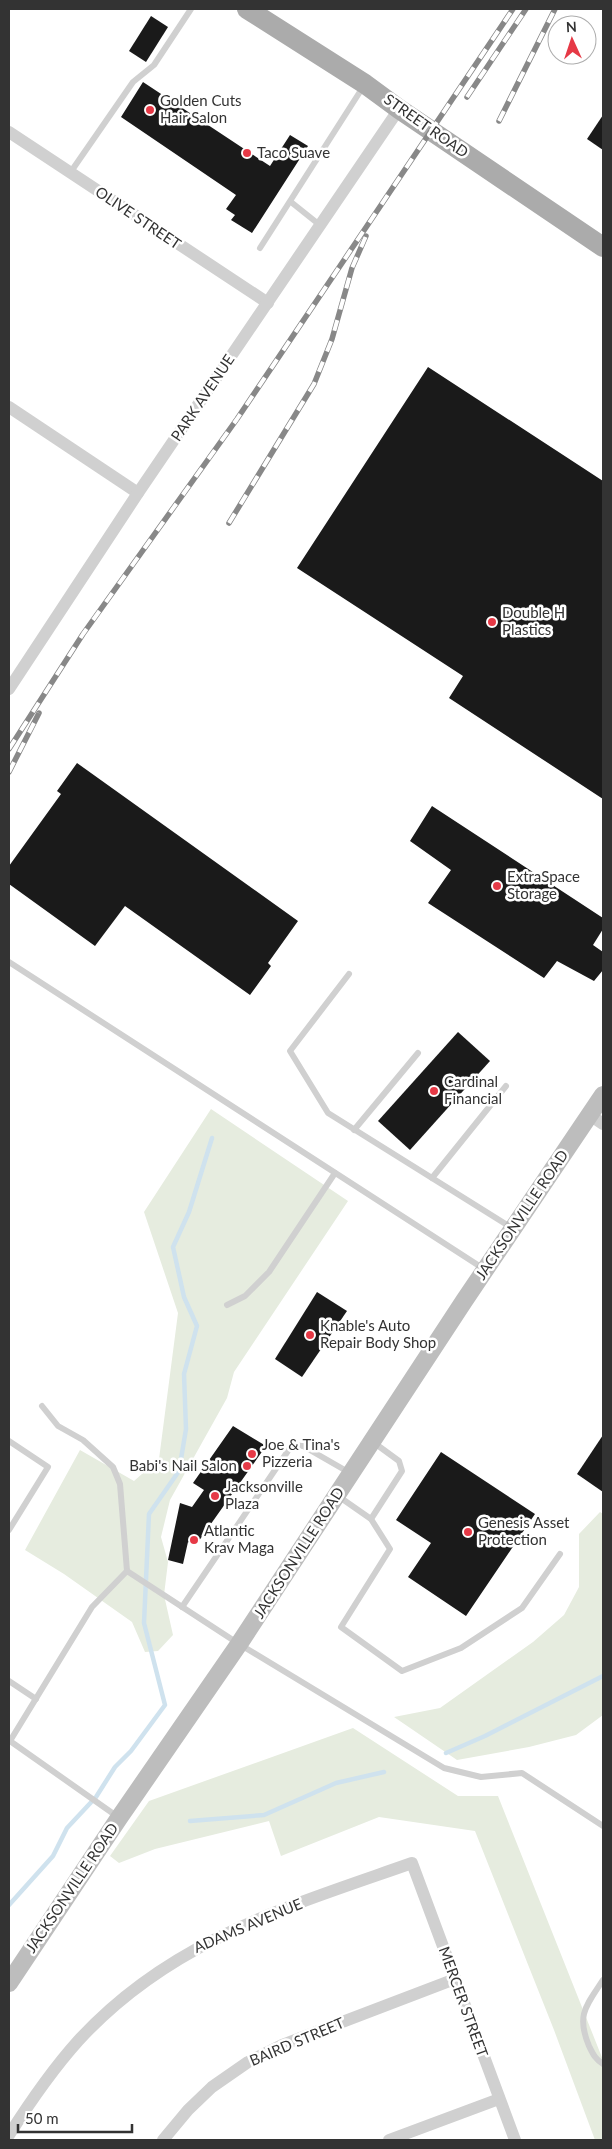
<svg xmlns="http://www.w3.org/2000/svg" width="612" height="2149" viewBox="0 0 612 2149" font-family="Lato,sans-serif">
<rect width="100%" height="100%" fill="#fff"/>
<g fill="#e6ecdf">
<polygon points="211,1109 348,1201 234,1372 227,1398 170,1500 161,1537 168,1562 164,1595 173,1635 158,1651 145,1652 132,1622 64,1574 25,1550 80,1450 134,1481 159,1459 178,1313 144,1212"/>
<polygon points="600,1512 603,1514 603,1715 576,1735 529,1747 457,1760 394,1717 440,1708 533,1642 564,1615 579,1587 579,1534"/>
<polygon points="353,1728 458,1796 498,1796 603,2060 603,2140 595,2140 554,2030 475,1831 379,1817 281,1856 269,1821 155,1849 119,1863 110,1856 149,1801"/>
</g>
<g fill="none" stroke-linecap="round" stroke-linejoin="round">
<g stroke="#cfe2ee" stroke-width="4.5">
<polyline points="446,1753 485,1736 603,1676"/>
<polyline points="190,1821 264,1815 336,1783 384,1772"/>
<polyline points="9,1905 53,1856 67,1828 96,1797 115,1767 131,1751 165,1705 144,1623 149,1514 179,1471 186,1429 184,1374 197,1326 184,1297 173,1247 189,1212 212,1138"/>
</g>
</g>
<g fill="#1a1a1a">
<polygon points="151,16 168,27 146,62 129,51"/>
<polygon points="143,82 270,166 290,135 308,146 252,233 231,220 235,215 226,209 236,195 121,117"/>
<polygon points="603,115 603,150 587,139"/>
<polygon points="428,367 603,481 603,799 449,698 463,676 297,568"/>
<polygon points="77,763 298,921 268,963 271,966 250,995 125,906 95,946 9,884 9,866 61,794 57,791"/>
<polygon points="432,806 603,918 603,929 593,945 603,952 603,970 594,981 557,961 544,978 428,903 451,870 410,841"/>
<polygon points="458,1032 490,1061 410,1150 378,1121"/>
<polygon points="317,1292 347,1311 302,1377 275,1359"/>
<polygon points="233,1426 266,1446 196,1545 188,1542 183,1564 168,1560 180,1503 192,1507 204,1490 193,1483"/>
<polygon points="603,1435 603,1492 577,1474"/>
<polygon points="441,1452 535,1514 466,1616 408,1577 431,1543 396,1520"/>
</g>
<g fill="none" stroke-linecap="round" stroke-linejoin="round">
<g stroke="#d0d0d0" stroke-width="6">
<polyline points="70,173 133,82 154,65 191,9"/>
<polyline points="291,202 321,226"/>
<polyline points="260,248 363,87"/>
<polyline points="9,962 484,1269"/>
<polyline points="349,974 290,1051 328,1113 512,1228"/>
<polyline points="354,1130 418,1053"/>
<polyline points="432,1178 506,1086"/>
<polyline points="227,1305 245,1296 269,1272 335,1173"/>
<polyline points="42,1406 58,1426 83,1440 113,1467 120,1484 127,1571"/>
<polyline points="9,1441 48,1467 9,1530"/>
<polyline points="338,1496 371,1519 390,1549 341,1627 402,1671 461,1648 522,1608 560,1554"/>
<polyline points="371,1519 402,1471 399,1461 373,1442"/>
<polyline points="182,1607 292,1445 303,1446 350,1473"/>
<polyline points="9,1681 36,1699"/>
<polyline points="118,1817 10,1741 92,1607 127,1571 239,1644 444,1768 481,1777 522,1773 603,1826"/>
<path d="M603,1980C586,2006 576,2015 589,2046C593,2054 595,2059 603,2064"/>
</g>
<g stroke="#d0d0d0" stroke-width="12">
<polyline points="9,132 268,303"/>
<polyline points="9,407 138,493"/>
<polyline points="9,689 138,493 399,109"/>
<polyline points="590,1115 603,1124"/>
<path d="M9,2135C30,2102 52,2070 78,2041C170,1940 287,1907 412,1863L515,2140"/>
<polyline points="163,2140 188,2110 212,2087 248,2062 282,2045 455,1979"/>
<polyline points="389,2140 499,2099"/>
</g>
<polyline stroke="#bdbdbd" stroke-width="18" points="9,1983 119,1818 239,1644 464,1301 603,1095"/>
<polyline stroke="#ababab" stroke-width="20" points="247,9 365,84 399,109 603,247"/>
<defs>
<g id="rail">
<polyline points="467,97 526,9"/>
<polyline points="499,121 555,9"/>
<polyline points="229,523 314,384 332,339 352,268 366,236"/>
<polyline points="9,749 83,634 237,419 513,9"/>
<polyline points="9,772 39,713"/>
</g>
</defs>
<use href="#rail" stroke="#888" stroke-width="5.5"/>
<use href="#rail" stroke="#fff" stroke-width="4" stroke-dasharray="11" stroke-linecap="butt"/>
</g>
<g fill="#e63946" stroke="#fff" stroke-width="2">
<circle cx="150" cy="110" r="5"/>
<circle cx="247" cy="153" r="5"/>
<circle cx="492" cy="622" r="5"/>
<circle cx="497" cy="886" r="5"/>
<circle cx="434" cy="1091" r="5"/>
<circle cx="310" cy="1335" r="5"/>
<circle cx="252" cy="1454" r="5"/>
<circle cx="247" cy="1466" r="5"/>
<circle cx="215" cy="1496" r="5"/>
<circle cx="468" cy="1532" r="5"/>
<circle cx="194" cy="1540" r="5"/>
</g>
<g text-anchor="middle" stroke-width="5" stroke-linejoin="round" paint-order="stroke">
<g font-size="15" fill="#333" stroke="#fff" text-anchor="start">
<text x="160" y="106">Golden Cuts<tspan x="160" dy="17">Hair Salon</tspan></text>
<text x="257" y="158">Taco Suave</text>
<text x="502" y="618">Double H<tspan x="502" dy="17">Plastics</tspan></text>
<text x="507" y="882">ExtraSpace<tspan x="507" dy="17">Storage</tspan></text>
<text x="444" y="1087">Cardinal<tspan x="444" dy="17">Financial</tspan></text>
<text x="320" y="1331">Knable's Auto<tspan x="320" dy="17">Repair Body Shop</tspan></text>
<text x="262" y="1450">Joe &amp; Tina's<tspan x="262" dy="17">Pizzeria</tspan></text>
<text x="237" y="1471" text-anchor="end">Babi's Nail Salon</text>
<text x="225" y="1492">Jacksonville<tspan x="225" dy="17">Plaza</tspan></text>
<text x="478" y="1528">Genesis Asset<tspan x="478" dy="17">Protection</tspan></text>
<text x="204" y="1536">Atlantic<tspan x="204" dy="17">Krav Maga</tspan></text>
</g>
<g font-size="15" fill="#333" stroke="#fff">
<text transform="translate(426 126) rotate(35)" y="5">STREET ROAD</text>
<text transform="translate(138 218) rotate(34)" y="5">OLIVE STREET</text>
<text transform="translate(203 398) rotate(-56)" y="5">PARK AVENUE</text>
<text transform="translate(522 1215) rotate(-56)" y="5">JACKSONVILLE ROAD</text>
<text transform="translate(299 1553) rotate(-57)" y="5">JACKSONVILLE ROAD</text>
<text transform="translate(72 1888) rotate(-56)" y="5">JACKSONVILLE ROAD</text>
<text transform="translate(248 1926) rotate(-23)" y="5">ADAMS AVENUE</text>
<text transform="translate(463 2002) rotate(70)" y="5">MERCER STREET</text>
<text transform="translate(297 2042) rotate(-23)" y="5">BAIRD STREET</text>
</g>
</g>
<rect width="612" height="2149" fill="none" stroke="#333333" stroke-width="20"/>
<g transform="translate(572 40) rotate(357)"><circle r="24" fill="#ffffff" stroke="#adadad"/>
<path d="M0-4L9 19L0 12L-9 19Z" fill="#e63946"/>
<text y="-8" font-size="14" font-weight="bold" text-anchor="middle" fill="#333333">N</text>
</g>
<path d="M18 2124v8h114v-8" fill="none" stroke="#333333" stroke-width="2.5"/>
<text x="25" y="2124" font-size="15" fill="#333333" stroke="#ffffff" stroke-width="4" paint-order="stroke">50 m</text>
</svg>
